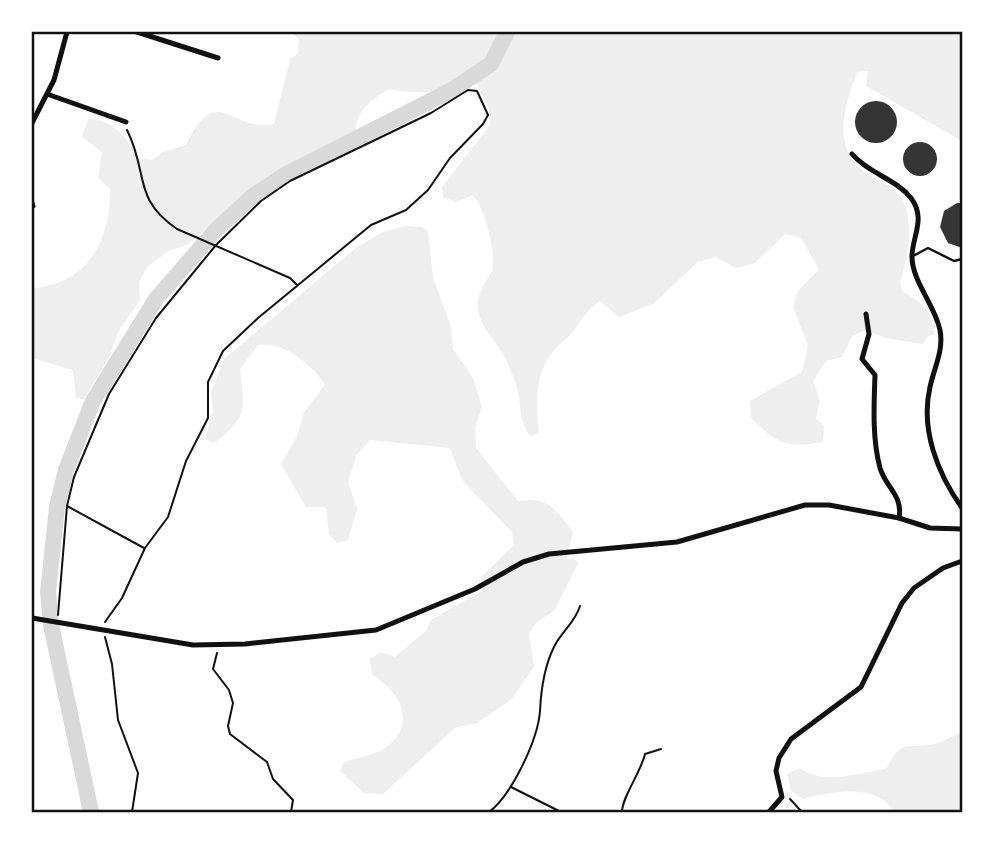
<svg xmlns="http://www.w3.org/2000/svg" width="994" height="844" viewBox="0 0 994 844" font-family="'Asap Condensed',sans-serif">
<rect width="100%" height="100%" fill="#fff"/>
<g fill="#eee">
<path d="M291,32H962V141L866,86L868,71L857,72C845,104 831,146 863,171C873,179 892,185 899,195C917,223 907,255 900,284L903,292C920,300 935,314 934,335L928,336L922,344L886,338L865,330L852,336L842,357L826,361L813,381L820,401L816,418L824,426L823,442C784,448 779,445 751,418L750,401L802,372L808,346L793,307L798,291L819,269L801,238L785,234L755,263L736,268L715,257L698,262L653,304L619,317L600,301C586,310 584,317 575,329C569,337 561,342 555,349C534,374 536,402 539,433L530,436C520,421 521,413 519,396C517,385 511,372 507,361C499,344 481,329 478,310C475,295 487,283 492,270C497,253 484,207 473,195L456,202L443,197L442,187L490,125L489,109L474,78C460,79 453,86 441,90C429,94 401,92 389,89C370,101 357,109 355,133L338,145L267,179L187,245L168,251L147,267L139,282L140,300L118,332L110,355L84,399L76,398L73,370L32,358V287C39,289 45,286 53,284C95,273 111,229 110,189L98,178L102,152L82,137L89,117C115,123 125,136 140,158L152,160L163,152L186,145C218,79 229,133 274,124L290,59L298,54L299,39Z"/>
<path d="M406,226L422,227L428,231L433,277L451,327L453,349L473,378L482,407L475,428L476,448L518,501C550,496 555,510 573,532L566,559L574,558L578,563L555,610L536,623L529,634L534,666L512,699L477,723L456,727L383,794L364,793L340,771L344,762C356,758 371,756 382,750C418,728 403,692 372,675L370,659L381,652L395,657L426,631L431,620L483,590L481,577L514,545L512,532L462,480L450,448L370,440L357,454L348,482L357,509L348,540L337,543L329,534L326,507H306L281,464L297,436L304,413L325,384C311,364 283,341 258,345L240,369C244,410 249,416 214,443L205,439L213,411L211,393L224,359L357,247L383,232Z"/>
<path d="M962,733V812H893C879,782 829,792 803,799L791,791L787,774L800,768C826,786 856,773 886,769C902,740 902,748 930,745C941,743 952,736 962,733Z"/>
</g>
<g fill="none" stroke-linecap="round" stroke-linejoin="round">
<polyline stroke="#d9d9d9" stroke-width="16" points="91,812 51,625 48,592 57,507 66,470 93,401 156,299 216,230 253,196 285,175 452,90 491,64 507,32"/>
</g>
<g fill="#353535">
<circle cx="876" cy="122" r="21"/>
<circle cx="920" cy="159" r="17"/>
<polygon points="957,203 962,203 962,248 948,243 940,227 944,211"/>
</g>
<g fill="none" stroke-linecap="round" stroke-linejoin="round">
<g stroke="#111" stroke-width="2">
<path d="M127,130C149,174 132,198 177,229L290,278L297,285"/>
<polyline points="67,506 144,548"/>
<polyline points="58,615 67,506 74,477 109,394 156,318 216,245 261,201 290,181 431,113 468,90 477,91 488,115 483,124 450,158 428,190 406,210 371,225 258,318 223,351 208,382 208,418 186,461 168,517 145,548 122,598 105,622"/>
<polyline points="105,637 112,664 118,720 138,773 132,812"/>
<polyline points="217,653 213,669 229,690 233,703 228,726 230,734 267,762 273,779 293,800 291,812"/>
<polyline points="511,787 561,812"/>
<polyline points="790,799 802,812"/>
<path d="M489,812C512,795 538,739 540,711C541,690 544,667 554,647C561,632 575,623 580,606"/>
<path d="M622,812C622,797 641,772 645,754L661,749"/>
</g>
<polyline stroke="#111" stroke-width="2.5" points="913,256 928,248 954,261 962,259"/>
<g stroke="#111" stroke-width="5">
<polyline points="137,32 218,58"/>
<polyline points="47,94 126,122"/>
<polyline points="32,123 54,80 67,32"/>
<path d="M852,154C868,173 896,179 911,198C926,218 913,235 912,255C911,280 935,305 940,330C944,350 934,368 930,387C920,430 938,474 962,508"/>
<polyline points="32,203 33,206"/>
<path d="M866,314L869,334L862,359L875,375C874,405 872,438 880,468C886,488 903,495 899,518"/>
<polyline points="32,618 193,645 245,644 376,630 475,589 523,562 549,554 677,542 805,505 829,505 899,518 930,528 962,529"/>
<polyline points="769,812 782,797 776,771 779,758 791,739 861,687 902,603 914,588 943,568 962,561"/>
</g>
</g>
<rect width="994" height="844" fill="none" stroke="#ffffff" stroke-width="66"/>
<rect x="33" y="33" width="928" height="778" fill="none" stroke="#111" stroke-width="2.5"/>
</svg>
